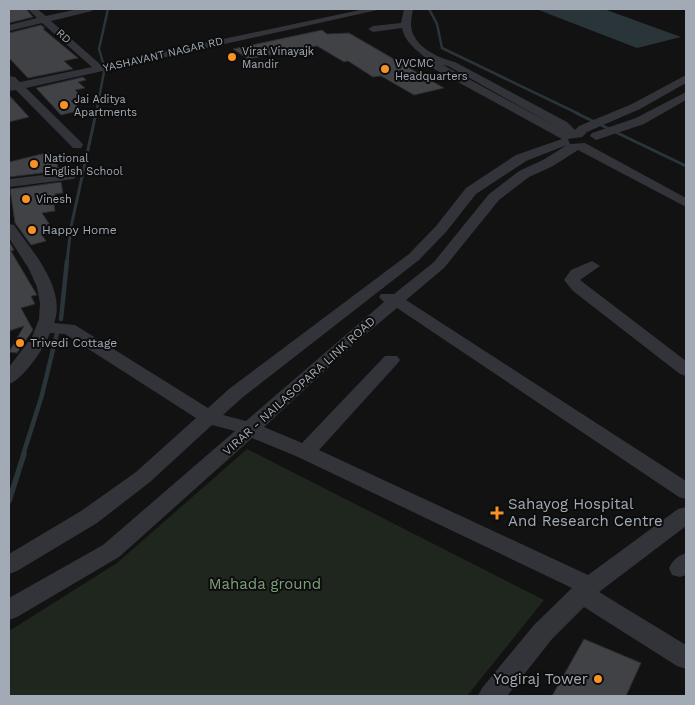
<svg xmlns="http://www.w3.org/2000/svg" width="695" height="705" viewBox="0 0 695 705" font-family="'Work Sans',sans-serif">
<rect width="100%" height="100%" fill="#121213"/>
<polygon fill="#1e261e" points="247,449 544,600 467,696 9,696 9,631 117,563"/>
<polygon fill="#2a3539" points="536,9 604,9 681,37 637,48"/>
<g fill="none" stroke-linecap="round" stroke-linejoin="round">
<g stroke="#2a3539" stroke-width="2.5">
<polyline points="429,9 437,24 442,48 579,114"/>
<polyline points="104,66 99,49 108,9"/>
<polyline points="96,114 104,72"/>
</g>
<g stroke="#2a3539" stroke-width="3">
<polyline points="576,113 686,166"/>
<polyline points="67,262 71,227 96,113"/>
</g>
<g stroke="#2a3539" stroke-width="4.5">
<polyline points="61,319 67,261"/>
<polyline points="23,455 42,395 57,333"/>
</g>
<polyline stroke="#2a3539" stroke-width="5.5" points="9,501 24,454"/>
</g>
<g fill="#404246" stroke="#2c2c2f">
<polygon points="9,9 26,9 33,17 9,23"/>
<polygon points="41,25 45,28 43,29 78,58 64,61 73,69 28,78 9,58 9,33"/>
<polygon points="322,30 327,34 349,33 444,88 414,95 381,76 373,77 348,61 344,62 317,46 248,59 233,49"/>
<polygon points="83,77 86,80 78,82 85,88 75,90 83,98 71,101 82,110 61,115 36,88"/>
<polygon points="9,95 29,117 9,122"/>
<polygon points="50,152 56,160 59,171 9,177 9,162"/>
<polygon points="61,182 63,193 55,194 57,204 54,205 55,211 42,213 50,225 44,226 49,234 42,235 46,241 31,245 15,223 10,189"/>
<polygon points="9,241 14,250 11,251 37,295 31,296 35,304 21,308 33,330 17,353 9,352 24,326 9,331"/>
<polygon points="584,639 641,663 626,696 552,696"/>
</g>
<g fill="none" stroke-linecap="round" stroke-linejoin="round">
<g fill="#333439" fill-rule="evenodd">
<polygon points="28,9 37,9 46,16 78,9 93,9 92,11 51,21 101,65 365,9 382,9 26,88 81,142 83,145 81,148 73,148 16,90 9,91 9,76 15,77 20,82 92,67 42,23 9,31 9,25 37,18"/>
<path d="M404,9H413C412,14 411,20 411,25C412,46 438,58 455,62L567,122L575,130L579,126L632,104L686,75V83L640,109L587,132L582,137L568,139L570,144L585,143L686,198V207L578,150L553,166L529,177L499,200L444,268L406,300L686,481V499L679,497L397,308L355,343L264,427L302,443L385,356H397L400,360L397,364L319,450L588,575L678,509L686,507V526L599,592L686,645V669L677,666L584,607L552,639L507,696H478L482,688L534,625L572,588L298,457L252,438L119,557L17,617L9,620V598L103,545L235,431L212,425L150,482L97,523L17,571L9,574V554L81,511L136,472L196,418L65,334L50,333C45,347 23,380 9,384V367L32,337L39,319L40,303L37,287L29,269L9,238V224L14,225C32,251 67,289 54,323L75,325L208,408L229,389L409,254L436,226L466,188L516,155L562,139L434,69C427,54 406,48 402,28L373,32L368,29L373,26L401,23ZM443,65L448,66L559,128ZM567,145L543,160L519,171L489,194L434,262L394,294H381L379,297L384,302L246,421L223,415L243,397L419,260L446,232L476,194L526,161Z"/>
<polygon points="686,92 686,100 644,124 596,140 590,136 592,133 636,118"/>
<polygon points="69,172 74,173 76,176 74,179 9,187 9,179"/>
<polygon points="592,261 600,266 580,280 686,361 686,376 680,374 573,291 564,280 571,270"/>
<path d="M686,553V575L680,577L672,575L669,568C673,560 677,556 686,553Z"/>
</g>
</g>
<g fill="#f99124" stroke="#0d0d0e" stroke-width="2">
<circle cx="232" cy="57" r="5"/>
<circle cx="385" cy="69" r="5"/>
<circle cx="64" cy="105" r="5"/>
<circle cx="34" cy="164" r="5"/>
<circle cx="26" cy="199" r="5"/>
<circle cx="32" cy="230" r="5"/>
<circle cx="20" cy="343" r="5"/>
<path d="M494.5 505.5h5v5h5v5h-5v5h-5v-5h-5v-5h5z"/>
<circle cx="598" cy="679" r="5"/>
</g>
<g text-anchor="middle" stroke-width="4" stroke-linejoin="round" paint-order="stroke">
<g font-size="11" fill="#a2abb5" stroke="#0d0d0e">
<text transform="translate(64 36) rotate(42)" y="4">RD</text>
<text transform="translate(163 54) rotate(-13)" y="4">YASHAVANT NAGAR RD</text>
</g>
<g font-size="11" fill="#a2abb5" stroke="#0d0d0e" text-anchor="start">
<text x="242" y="55">Virat Vinayajk<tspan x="242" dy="13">Mandir</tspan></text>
<text x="395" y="67">VVCMC<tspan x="395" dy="13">Headquarters</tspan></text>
<text x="74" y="103">Jai Aditya<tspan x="74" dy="13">Apartments</tspan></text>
<text x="44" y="162">National<tspan x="44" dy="13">English School</tspan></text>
<text x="36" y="203">Vinesh</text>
</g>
<g font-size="12" fill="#a2abb5" stroke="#0d0d0e" text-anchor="start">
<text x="42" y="234">Happy Home</text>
<text x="30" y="347">Trivedi Cottage</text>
</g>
<g font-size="12" fill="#a2abb5" stroke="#0d0d0e">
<text transform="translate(299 386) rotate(-42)" y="4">VIRAR - NAILASOPARA LINK ROAD</text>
</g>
<g font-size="15" fill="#a2abb5" stroke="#0d0d0e" text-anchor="start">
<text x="508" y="509">Sahayog Hospital<tspan x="508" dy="17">And Research Centre</tspan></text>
<text x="588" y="684" text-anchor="end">Yogiraj Tower</text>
</g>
<g font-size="15" fill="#7ca178" stroke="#0d0d0e">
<text x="265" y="589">Mahada ground</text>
</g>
</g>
<rect width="695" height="705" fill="none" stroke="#a2abb5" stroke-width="20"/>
</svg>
